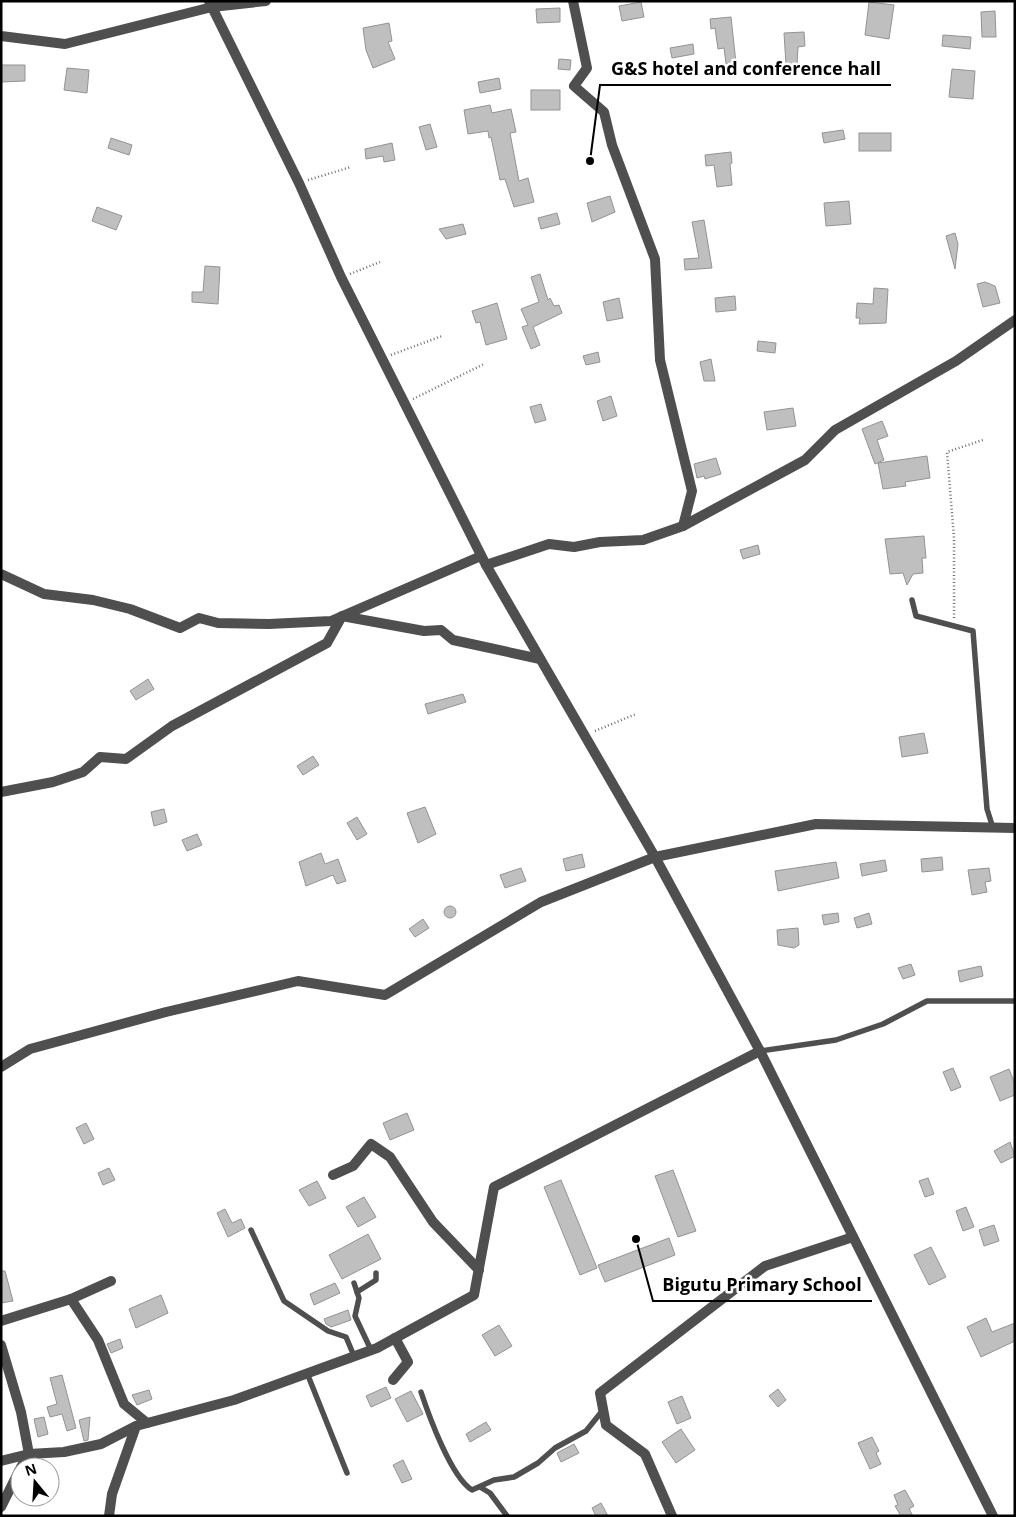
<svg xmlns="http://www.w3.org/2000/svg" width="1016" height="1517" viewBox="0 0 1016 1517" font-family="'Open Sans',sans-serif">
<rect width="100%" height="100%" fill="#fff"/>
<g fill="#bfbfbf" stroke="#939393">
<polygon points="641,2 644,17 622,21 619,6"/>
<polygon points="869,2 894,5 889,39 865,35"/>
<polygon points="560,8 560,22 537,23 536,9"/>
<polygon points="995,11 996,37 982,37 981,12"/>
<polygon points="731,17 736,63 726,64 724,48 718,49 715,28 711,29 710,19"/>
<polygon points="389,23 392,41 388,42 395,59 373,68 366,50 363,28"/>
<polygon points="804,32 805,46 798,47 797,65 786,65 784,33"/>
<polygon points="943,35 971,37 970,49 942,46"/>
<polygon points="693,44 694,54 672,58 670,48"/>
<polygon points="559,59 571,60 570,70 558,69"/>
<polygon points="1,65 25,65 25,81 1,82"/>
<polygon points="67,68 89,70 87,93 64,90"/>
<polygon points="952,69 975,71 973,99 949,97"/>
<polygon points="499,78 501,89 480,93 478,82"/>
<rect x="531" y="90" width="29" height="20"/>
<polygon points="490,105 492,113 511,109 516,132 510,133 519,181 528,178 534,202 514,207 505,179 500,180 491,137 489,138 488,131 468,134 464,110"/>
<polygon points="430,124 437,147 426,150 419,127"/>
<polygon points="843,130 845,139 824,143 822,133"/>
<rect x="859" y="133" width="32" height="18"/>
<polygon points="111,138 132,145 129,155 108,148"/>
<polygon points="392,143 395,160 384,162 383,156 366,159 365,149"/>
<polygon points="731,152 732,163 730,164 732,185 717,187 714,165 706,166 705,155"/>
<polygon points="610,196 615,212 592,222 587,203"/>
<polygon points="849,201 851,224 826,226 824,203"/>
<polygon points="97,207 122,216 116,230 92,221"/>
<polygon points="557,213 560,224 541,229 538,218"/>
<polygon points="704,220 712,268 685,270 684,259 699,258 692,222"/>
<polygon points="463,224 466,234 446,239 439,229"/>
<polygon points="955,233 958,244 955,269 946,236"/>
<polygon points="205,266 220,267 218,304 192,302 192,292 203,292"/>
<polygon points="540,274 548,300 550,298 554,306 559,305 562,313 533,327 540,345 531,349 522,327 528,325 521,309 539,302 531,277"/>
<polygon points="985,282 995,286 1000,303 983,307 977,284"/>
<polygon points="874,288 888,289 886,323 859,324 860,318 856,318 857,303 873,304"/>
<polygon points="735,296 736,310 716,312 715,298"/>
<polygon points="619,298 623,318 607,321 603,302"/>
<polygon points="497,303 507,339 486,345 480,322 476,323 472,311"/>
<polygon points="758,341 776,343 775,353 757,351"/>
<polygon points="598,352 600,362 586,365 583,356"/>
<polygon points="711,359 715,381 704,381 700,362"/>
<polygon points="611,396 617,416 603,421 597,401"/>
<polygon points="541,404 546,420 535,423 530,407"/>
<polygon points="793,408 796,426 767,430 764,412"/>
<polygon points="882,421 888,436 877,440 884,460 875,464 862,429"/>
<polygon points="927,456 930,478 905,482 906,486 883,489 878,463"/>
<polygon points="716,458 721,474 705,479 704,476 697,478 694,464"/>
<polygon points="924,536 926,558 922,558 923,573 913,574 907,585 903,573 890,574 885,539"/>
<polygon points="758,545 760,554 743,559 740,550"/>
<polygon points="148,679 154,689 136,700 130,691"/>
<polygon points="463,694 466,702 428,714 425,704"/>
<polygon points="924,733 928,753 902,757 899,737"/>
<polygon points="313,756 319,765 303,775 297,766"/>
<polygon points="425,807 436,834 418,843 407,813"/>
<polygon points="164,809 167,822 154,826 151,812"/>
<polygon points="357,817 367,834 357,840 347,823"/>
<polygon points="197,834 202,845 187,851 182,840"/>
<polygon points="321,853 325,864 338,859 346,881 337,884 333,875 306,886 299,862"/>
<polygon points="582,854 585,867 566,871 563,859"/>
<polygon points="942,857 943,870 922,872 921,859"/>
<polygon points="885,860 887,871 862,876 860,864"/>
<polygon points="836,862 839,878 778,891 775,871"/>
<polygon points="521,868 526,881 505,888 500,875"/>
<polygon points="989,868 991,881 985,882 987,892 972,895 968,870"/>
<circle cx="450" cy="912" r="6"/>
<polygon points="838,913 839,922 824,925 822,915"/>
<polygon points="869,913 872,924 857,928 854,918"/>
<polygon points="423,919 429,928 415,937 409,929"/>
<polygon points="798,928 799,945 794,948 778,945 777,930"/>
<polygon points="911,964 915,975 903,979 898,968"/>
<polygon points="981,966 983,976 960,982 958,971"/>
<polygon points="953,1068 961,1087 951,1091 943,1072"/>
<polygon points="1009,1069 1015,1084 1015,1095 1000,1101 990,1077"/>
<polygon points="407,1113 414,1130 390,1140 383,1123"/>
<polygon points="86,1123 94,1139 84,1144 76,1128"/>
<polygon points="1010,1142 1015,1156 1001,1163 994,1151"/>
<polygon points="109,1168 115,1180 103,1185 98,1173"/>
<polygon points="673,1170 696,1231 678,1237 655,1176"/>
<polygon points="928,1178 934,1194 925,1197 919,1181"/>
<polygon points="561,1180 597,1268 580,1275 544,1187"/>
<polygon points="317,1181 326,1198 309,1206 299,1190"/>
<polygon points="364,1197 376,1217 358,1227 346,1207"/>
<polygon points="966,1207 974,1227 963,1231 956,1211"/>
<polygon points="225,1209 232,1223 241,1219 245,1228 228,1237 217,1213"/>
<polygon points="994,1225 999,1241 984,1246 979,1230"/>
<polygon points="368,1234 381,1259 342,1279 329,1255"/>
<polygon points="669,1238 675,1255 605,1282 598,1265"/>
<polygon points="931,1247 946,1277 929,1285 914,1255"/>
<polygon points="1,1271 5,1271 13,1301 1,1303"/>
<polygon points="335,1283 340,1293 314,1305 310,1294"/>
<polygon points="161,1295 168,1313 136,1328 129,1309"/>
<polygon points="348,1310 351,1320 331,1327 326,1324 324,1319"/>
<polygon points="986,1318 992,1332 1015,1323 1015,1341 981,1357 967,1327"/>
<polygon points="499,1325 512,1346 495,1356 482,1335"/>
<polygon points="120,1339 123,1348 111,1353 107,1344"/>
<polygon points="62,1375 76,1428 67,1431 62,1414 50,1417 47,1407 57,1404 50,1378"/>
<polygon points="386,1387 391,1398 371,1407 366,1396"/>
<polygon points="778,1389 786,1400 778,1407 769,1396"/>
<polygon points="149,1390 152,1399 137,1405 132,1395"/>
<polygon points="411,1391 423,1414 407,1422 395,1399"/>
<polygon points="682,1396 691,1418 677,1424 668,1402"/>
<polygon points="44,1417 48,1434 38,1437 34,1419"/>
<polygon points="90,1417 88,1440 84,1441 79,1420"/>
<polygon points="486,1422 491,1430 470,1442 466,1434"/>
<polygon points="681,1429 695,1450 676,1463 662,1442"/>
<polygon points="872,1437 879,1451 876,1453 881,1464 870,1469 858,1443"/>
<polygon points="574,1444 579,1453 561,1462 557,1453"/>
<polygon points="403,1460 412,1479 402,1483 393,1465"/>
<polygon points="905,1490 914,1506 909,1509 913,1516 901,1516 895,1506 898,1505 894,1495"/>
<polygon points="601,1503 608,1516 596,1516 592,1508"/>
</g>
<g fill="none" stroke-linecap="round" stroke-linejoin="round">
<g stroke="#717171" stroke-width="2.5" stroke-dasharray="1 2.5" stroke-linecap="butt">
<polyline points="308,180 351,167"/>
<polyline points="350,274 380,262"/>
<polyline points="391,355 442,336"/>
<polyline points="413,399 484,364"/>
<polyline points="954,618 954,538 947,452 983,440"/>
<polyline points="595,731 636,714"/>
</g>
<g stroke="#4f4f4f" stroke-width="5.5">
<polyline points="912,600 916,616 973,631 987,809 993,828"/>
<polyline points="760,1051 836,1040 883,1024 927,1001 1015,1001"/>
<polyline points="251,1230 284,1301 328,1331 346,1337 354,1356"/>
<polyline points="354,1283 359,1298 355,1316 371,1350"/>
<polyline points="357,1292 376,1280 376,1273"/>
<polyline points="307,1373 347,1473"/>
<path d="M421,1392C429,1416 451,1477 472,1490L494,1480L514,1477L538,1463L555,1448L586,1431L603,1410"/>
<polyline points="480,1487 490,1493 507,1516"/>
</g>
<g stroke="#4f4f4f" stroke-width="10">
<polyline points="209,1 299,183 341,277 486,565 655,857 760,1051 993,1516"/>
<polyline points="573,1 587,68 574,86 604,112 612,145 655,259 660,360 692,491 683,526"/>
<polyline points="1,36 65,44 212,7 266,1"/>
<polyline points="486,565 549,544 574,547 600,542 643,540 683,526 805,460 835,430 956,361 1015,320"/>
<polyline points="1,574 44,594 93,600 130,609 180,628 199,618 218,623 269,624 331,621 481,556"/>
<polyline points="1,792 53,782 83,772 100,757 126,759 172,726 327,643 342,616 424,631 441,630 453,640 540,659"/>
<polyline points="1,1067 30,1049 166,1012 298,981 385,995 541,902 655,857 816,824 1015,828"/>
<polyline points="333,1175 353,1166 371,1144 390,1157 433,1222 479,1270"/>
<polyline points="71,1299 98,1340 124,1404 147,1423"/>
<polyline points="1,1321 71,1299 111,1281"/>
<polyline points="1,1345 21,1412 29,1454 64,1452 101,1444 136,1426"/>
<polyline points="393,1380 408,1362 395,1338"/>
<polyline points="1,1461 29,1454 21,1467"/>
<polyline points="1,1507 20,1469"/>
<polyline points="109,1516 112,1494 136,1426 234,1400 377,1348 474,1295 494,1187 760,1051"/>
<polyline points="672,1516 645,1454 606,1425 600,1393 765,1266 853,1237"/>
</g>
</g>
<path fill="none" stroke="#000" stroke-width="2" d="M590 161L600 85H891M636 1239L653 1301H872"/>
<g fill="#000" stroke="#fff" stroke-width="2">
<circle cx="590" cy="161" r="5"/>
<circle cx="636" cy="1239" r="5"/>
</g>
<g font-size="18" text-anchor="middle" font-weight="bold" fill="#000" stroke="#fff" stroke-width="5" stroke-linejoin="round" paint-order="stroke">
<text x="746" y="75">G&amp;S hotel and conference hall</text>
<text x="762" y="1291">Bigutu Primary School</text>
</g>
<rect width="1016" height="1517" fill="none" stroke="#000000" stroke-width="5"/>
<g transform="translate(35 1482) rotate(342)"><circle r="24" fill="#ffffff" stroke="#999999"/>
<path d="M0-4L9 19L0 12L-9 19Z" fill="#000000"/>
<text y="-8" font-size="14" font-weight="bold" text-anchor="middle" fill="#000000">N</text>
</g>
</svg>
